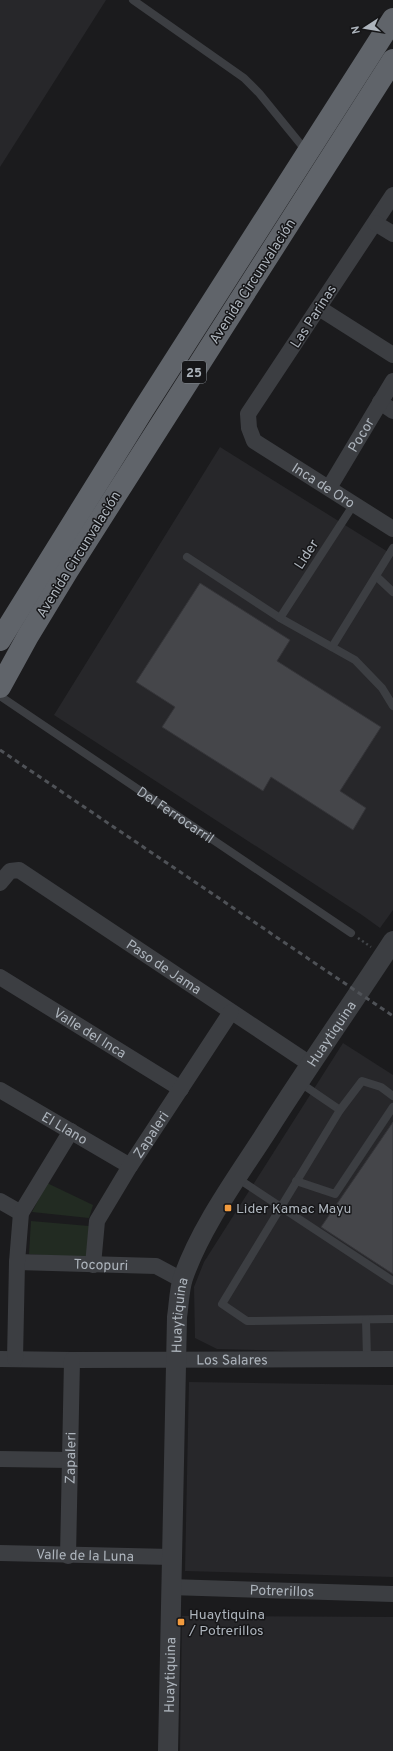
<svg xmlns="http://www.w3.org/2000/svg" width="393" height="1751" viewBox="0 0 393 1751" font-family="Overpass,sans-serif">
<rect width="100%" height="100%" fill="#1b1b1d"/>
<g fill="#27272a">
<polygon points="0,0 106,0 0,167"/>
<polygon points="220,447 393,555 393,910 380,928 362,915 54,715"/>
<polygon points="343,1043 393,1075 393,1354 217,1349 195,1338 194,1287 204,1262"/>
<polygon points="189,1382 393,1385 393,1577 185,1571"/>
<polygon points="182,1616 393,1617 393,1751 180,1751"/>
</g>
<g fill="#222b22">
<polygon points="47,1183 93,1205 89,1218 32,1212"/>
<polygon points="31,1221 89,1226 87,1258 29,1254"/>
</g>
<g fill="#45464a" stroke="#353539">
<polygon points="200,583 290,640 277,661 381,727 340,791 366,808 353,830 271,777 263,791 162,727 175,707 136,682"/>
<polygon points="393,1122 393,1274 321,1227"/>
</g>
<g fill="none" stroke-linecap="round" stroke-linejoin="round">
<polyline stroke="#424549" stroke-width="2.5" stroke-dasharray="2 3" stroke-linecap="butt" points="358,938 371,947"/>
<g stroke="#3c3e42" stroke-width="8">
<polyline points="133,0 244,78 259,93 307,152"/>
<polyline points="187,557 280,618 355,660 382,688 393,706"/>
<polyline points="376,576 393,592"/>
<polyline points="280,618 354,504"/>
<polyline points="332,647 393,548"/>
<path id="s1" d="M0,696L351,933"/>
<polyline points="299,1082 340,1110"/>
<polyline points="393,1096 381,1087 362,1081 340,1110 222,1304 247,1321 393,1319"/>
<polyline points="237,1178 393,1281"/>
<polyline points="296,1181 335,1194 393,1107"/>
<polyline points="366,1320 367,1358"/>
</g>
<g stroke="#3c3e42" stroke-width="16">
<path id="s2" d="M393,195L248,414L249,428L254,441L393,529"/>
<polyline points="375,223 393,234"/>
<polyline points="319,308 393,355"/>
<polyline points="380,402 393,411"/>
<path id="s3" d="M329,488L393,381"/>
<path id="s4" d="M0,883L10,871L19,870L310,1064"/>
<path id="s5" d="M0,977L181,1089"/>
<path id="s6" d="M0,1090L130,1166"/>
<polyline points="0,1201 21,1213"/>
<path id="s7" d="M17,1262L156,1266L182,1280"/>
<path id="s8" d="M93,1265L97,1221L130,1166L231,1012"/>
<path id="s9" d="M0,1359L72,1360L393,1359"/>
<polyline points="15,1359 17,1262 21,1213 71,1131"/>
<polyline points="0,1459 70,1460"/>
<path id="s10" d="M0,1553L171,1557"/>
<path id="s11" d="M68,1556L72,1360"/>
<path id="s12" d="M170,1587L393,1594"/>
</g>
<path stroke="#3c3e42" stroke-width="20" id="s13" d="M168,1751L177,1317C179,1305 179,1290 183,1278C201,1226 239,1175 269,1128C309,1065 352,1004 393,941"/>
<g stroke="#60646a" stroke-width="22">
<polyline points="0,640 143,410 393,19"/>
<polyline points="0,687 28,636 68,570 393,60"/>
</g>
<polyline stroke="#4f5257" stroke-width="3" stroke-dasharray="5 4" stroke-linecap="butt" points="0,750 393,1016"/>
</g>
<g fill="#f29b3e" stroke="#161618" stroke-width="1.5">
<rect x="224" y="1204" width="8" height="8" rx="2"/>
<rect x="177" y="1618" width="8" height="8" rx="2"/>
</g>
<g text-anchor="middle" stroke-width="3" stroke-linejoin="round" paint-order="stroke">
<rect fill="#161618" stroke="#80858b" stroke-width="1" x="182" y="361" width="24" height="22" rx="3"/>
<g font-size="13" font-weight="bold" fill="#adb4bc">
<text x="194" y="377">25</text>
</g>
<g font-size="14" fill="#adb4bc" stroke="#161618">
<text transform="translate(252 281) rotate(-57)" y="5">Avenida Circunvalación</text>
<text transform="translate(313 316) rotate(-57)" y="5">Las Parinas</text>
<text dy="5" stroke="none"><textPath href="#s3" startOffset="62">Pocor</textPath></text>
<text dy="5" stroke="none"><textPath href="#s2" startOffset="373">Inca de Oro</textPath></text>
<text transform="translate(78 554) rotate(-58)" y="5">Avenida Circunvalación</text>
<text transform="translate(306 554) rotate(-57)" y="5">Lider</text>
<text dy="5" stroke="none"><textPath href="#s1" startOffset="212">Del Ferrocarril</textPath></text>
<text dy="5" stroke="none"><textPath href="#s4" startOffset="199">Paso de Jama</textPath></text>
<text dy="5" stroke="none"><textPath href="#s5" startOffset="106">Valle del Inca</textPath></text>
<text dy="5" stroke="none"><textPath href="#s13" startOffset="760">Huaytiquina</textPath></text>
<text dy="5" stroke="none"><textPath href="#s6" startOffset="75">El Llano</textPath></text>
<text dy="5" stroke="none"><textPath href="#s8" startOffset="146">Zapaleri</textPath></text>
<text dy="5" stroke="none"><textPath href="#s7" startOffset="84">Tocopuri</textPath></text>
<text dy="5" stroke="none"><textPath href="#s13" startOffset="436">Huaytiquina</textPath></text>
<text dy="5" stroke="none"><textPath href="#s9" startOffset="232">Los Salares</textPath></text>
<text dy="5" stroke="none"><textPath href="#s11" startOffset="98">Zapaleri</textPath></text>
<text dy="5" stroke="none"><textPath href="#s10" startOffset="85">Valle de la Luna</textPath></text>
<text dy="5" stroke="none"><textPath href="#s12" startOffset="112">Potrerillos</textPath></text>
<text dy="5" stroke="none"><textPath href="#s13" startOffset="76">Huaytiquina</textPath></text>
</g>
<g font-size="14" fill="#adb4bc" stroke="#161618" text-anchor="start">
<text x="236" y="1213">Lider Kamac Mayu</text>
<text x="189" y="1619">Huaytiquina<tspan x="189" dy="16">/ Potrerillos</tspan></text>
</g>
</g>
<g transform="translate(365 28) rotate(258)" stroke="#161618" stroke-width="3" paint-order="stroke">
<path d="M0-3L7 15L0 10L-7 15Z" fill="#adb4bc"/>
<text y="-6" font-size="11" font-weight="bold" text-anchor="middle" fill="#adb4bc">N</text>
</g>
</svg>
